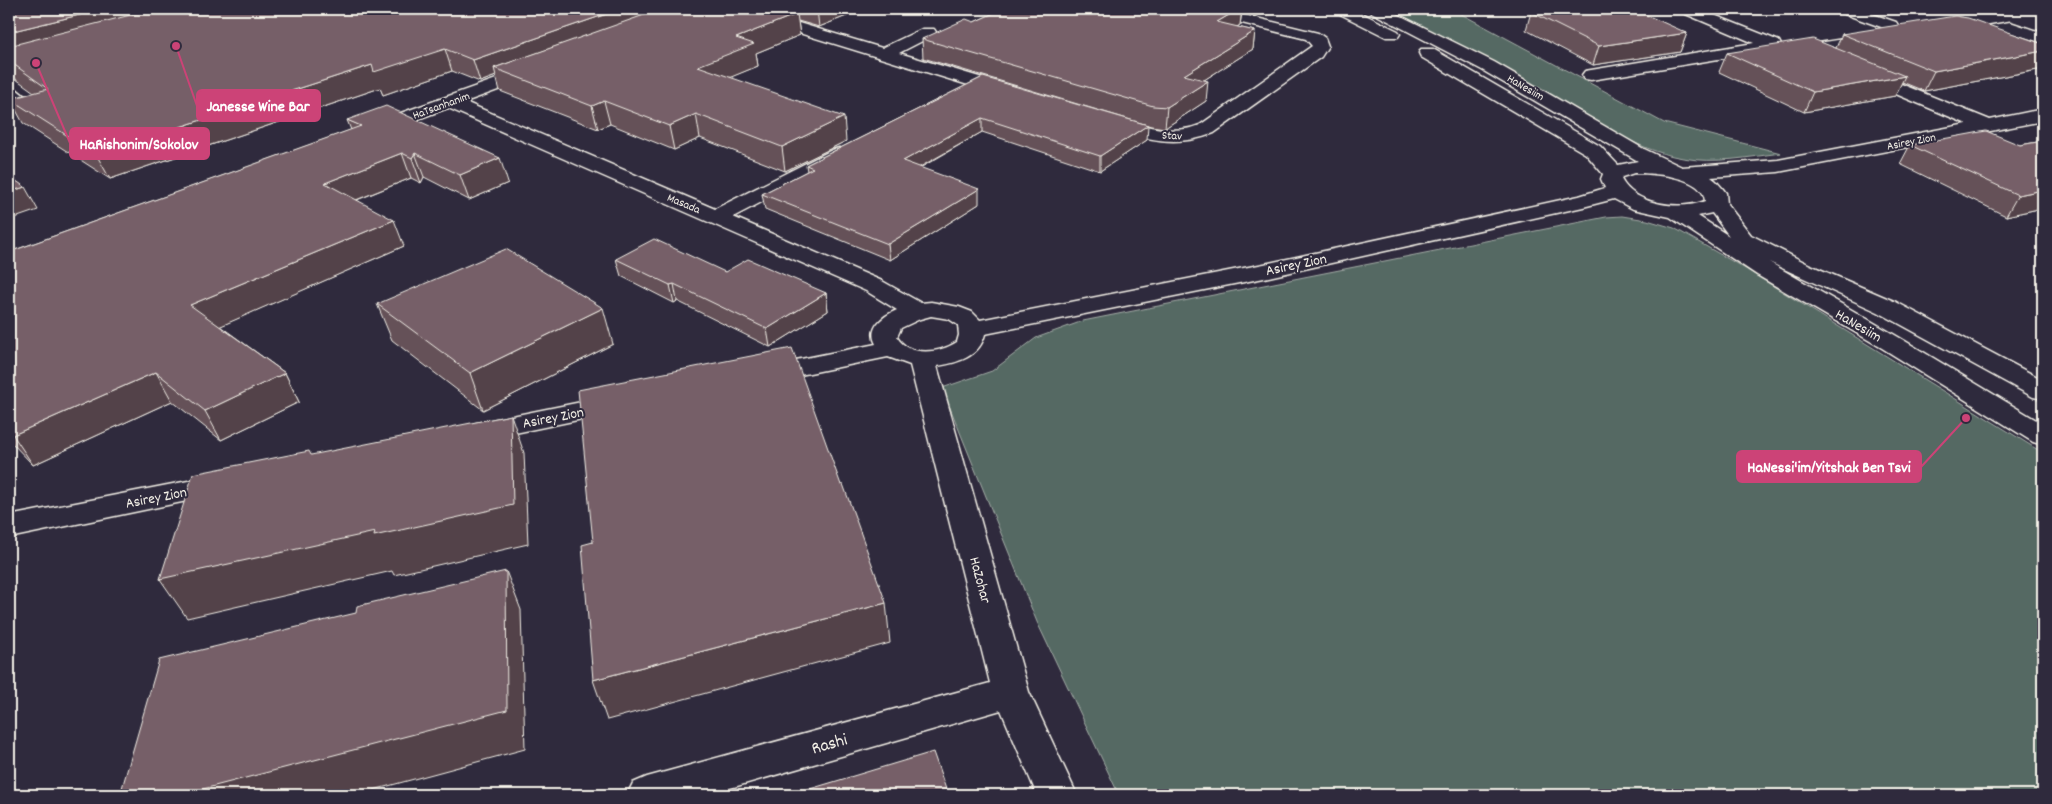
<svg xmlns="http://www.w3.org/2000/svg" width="2052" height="804" viewBox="0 0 2052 804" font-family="Dekko,sans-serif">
<rect width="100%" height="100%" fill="#2f2a3d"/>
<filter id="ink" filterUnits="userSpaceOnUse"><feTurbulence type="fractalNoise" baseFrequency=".02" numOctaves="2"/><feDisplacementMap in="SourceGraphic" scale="10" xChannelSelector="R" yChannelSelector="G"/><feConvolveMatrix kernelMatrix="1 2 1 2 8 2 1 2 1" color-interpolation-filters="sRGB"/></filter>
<g filter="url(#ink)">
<g fill="#546964" stroke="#a4ada6">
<path d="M1382,9H1452L1664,123L1781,153C1749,157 1715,164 1683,158C1634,150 1592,119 1550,95C1495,64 1440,35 1382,9Z"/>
<polygon points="1622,216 1647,220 1674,228 1744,268 2043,453 2043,795 1119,795 1037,622 942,388 992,371 1036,338 1083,321 1606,217"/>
</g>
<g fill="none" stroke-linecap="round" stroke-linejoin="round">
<defs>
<g id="minor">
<polygon points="728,9 752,9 882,48 922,29 934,29 936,32 934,35 899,53 1016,88 1019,92 1016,96 1010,97 1004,96 731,12"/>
<path d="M1194,9H1220L1318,33L1325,38L1328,46L1321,57L1214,133C1174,149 1143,138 1104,126L1102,122L1104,118L1111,116C1141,124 1170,137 1200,125L1312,46L1306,39L1197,12Z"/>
<polygon points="1333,9 1353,9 1398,31 1400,34 1398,37 1386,37 1336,12"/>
<path d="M1368,9H1387L1494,62L1642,148L1682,167L1778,160L1967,124L1858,78L1855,74L1858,70L1864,69L1990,120L2043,109V121L1778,172L1711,177L1716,181L1723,189L1726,193L1727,204L1751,235L1810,265L1896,302L2043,380V399L2033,397L1878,312L1769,262L1900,338L2043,424V445L2033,442L1882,348L1757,275L1670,217L1633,209L1614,199L1583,207L1264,278L985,334C980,357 957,363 937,366L1029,692L1077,795H1037L1001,710L706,795H627L633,783L647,777L990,683L910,365L888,357L761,383L752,381L748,375L752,369L761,367L876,344C867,328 883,316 897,310L866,291L448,108L374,135L367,133L364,129L367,125L533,66L539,67L542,71L539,75L465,102L715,209L832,150L839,148L846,150L849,154L846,158L733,217L882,281L921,303L931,302L959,307L972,312L980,320L1264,264L1579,196L1605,188L1601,179L1603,174L1586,154L1421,57L1419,53L1421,49H1433L1600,146L1618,165L1638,161L1482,70L1371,12ZM1634,173C1653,173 1704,176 1705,201C1680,211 1634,205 1621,179L1622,177ZM1712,213L1729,236L1698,216ZM931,316L949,319L958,325L959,335L957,342C940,353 910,358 897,337L901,328L920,319Z"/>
<polygon points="1678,9 1699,9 1779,41 1781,45 1779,49 1773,50 1591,80 1585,79 1582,75 1585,71 1591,70 1754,43 1681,12"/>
<polygon points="1836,9 1858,9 1896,22 1898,25 1896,28 1884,28 1839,12"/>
<polygon points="2010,22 2043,33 2043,43 2009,32 1981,37 1956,33 1954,30 1956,27 1962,25 1981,27"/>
<polygon points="1875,34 1881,36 1883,39 1881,42 1806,55 1800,54 1798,50 1800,46 1806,45"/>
<polygon points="9,87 15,88 26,97 23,101 17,102 9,100"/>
<polygon points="616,395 626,398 630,404 626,410 477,441 467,438 463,432 467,426 477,423"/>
<polygon points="224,474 235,477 239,484 235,491 9,538 9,516"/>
</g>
</defs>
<use href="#minor" stroke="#f4f1e8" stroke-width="3"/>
<use href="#minor" fill="#2f2a3d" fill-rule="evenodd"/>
</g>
<g fill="#655159" stroke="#f4f1e8">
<polygon points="9,9 864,9 819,27 798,21 800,35 756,53 758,66 730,77 846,141 785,171 700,138 674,150 610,124 598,129 500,91 496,76 480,82 452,71 383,95 380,88 110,179 23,123 10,99 34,92 9,74"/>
<polygon points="1003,9 1266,9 1255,16 1242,12 1240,25 1237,27 1255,31 1253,49 1204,80 1206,101 1165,128 1151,126 923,58 922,39 974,22"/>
<polygon points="1531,12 1687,33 1680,52 1593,65 1526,30"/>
<polygon points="1842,34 2043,44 2043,69 1924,91 1902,82 1895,96 1804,112 1719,72 1727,53 1836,48"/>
<polygon points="983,77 1147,140 1100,171 982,132 920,168 979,204 890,260 765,209 762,194 807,171 806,165"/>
<polygon points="347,120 508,183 469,200 424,177 421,183 411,178 357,200 404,246 220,326 285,373 299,402 221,440 172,401 33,465 9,440 9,254 13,253 12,251 351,130"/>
<polygon points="2043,141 2043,208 2006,216 1900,164 1910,145 2020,145"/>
<polygon points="616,259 725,272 826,293 828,311 770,347 677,301 674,303 621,276"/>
<polygon points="377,304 613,344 483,410 392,340"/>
</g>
<g fill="#534249" stroke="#f4f1e8">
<polygon points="104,9 194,9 9,57 9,32"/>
<polygon points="621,9 664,9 494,68 496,76 480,82 473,60"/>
<polygon points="817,9 864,9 819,27"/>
<polygon points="1239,9 1242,9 1240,25 1216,40 1217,22"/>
<polygon points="1256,9 1266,9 1255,16"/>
<polygon points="797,14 800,35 756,53 758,66 702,89 698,66 736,38"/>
<polygon points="1255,31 1253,49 1182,94 1184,75"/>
<polygon points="1687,33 1680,52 1593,65 1599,46"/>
<polygon points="445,49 452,71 383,95 380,88 110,179 96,154 372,65"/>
<polygon points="2043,51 2043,69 1924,91 1934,71"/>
<polygon points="1905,76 1895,96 1804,112 1813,92"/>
<polygon points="1208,81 1206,101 1165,128 1167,107"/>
<polygon points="604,101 610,124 598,129 592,106"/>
<polygon points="696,114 700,138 674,150 669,126"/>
<polygon points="844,117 846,141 785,171 782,147"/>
<polygon points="982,118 982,132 904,176 903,161"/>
<polygon points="1148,125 1147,140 1100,171 1100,156"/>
<polygon points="402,153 411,178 336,208 325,183"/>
<polygon points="415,153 424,177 421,183 412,158"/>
<polygon points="500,158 508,183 469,200 460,175"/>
<polygon points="25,187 38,210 9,220 9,192"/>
<polygon points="979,189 979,204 890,260 888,244"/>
<polygon points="2043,190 2043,208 2006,216 2018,195"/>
<polygon points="394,220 404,246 205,333 190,305"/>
<polygon points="674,284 677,301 674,303 670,285"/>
<polygon points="826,293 828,311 770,347 767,329"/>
<polygon points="603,308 613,344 483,410 470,373"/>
<polygon points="156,372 172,401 33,465 13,435"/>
<polygon points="285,373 299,402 221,440 205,411"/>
<polygon points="511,415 524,453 528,544 394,575 392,571 187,618 160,579"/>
<polygon points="506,571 521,610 525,749 355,795 180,795"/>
<polygon points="886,603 890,643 607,720 593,680"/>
</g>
<g fill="#765e68" stroke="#f4f1e8">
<polygon points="9,9 104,9 9,32"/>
<polygon points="154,9 621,9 473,60 445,49 374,72 372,65 96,154 10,99 48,89 9,61 9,46"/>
<polygon points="661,9 780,9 797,14 736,38 754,44 698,66 844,117 782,147 696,114 669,126 604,101 592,106 494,68"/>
<polygon points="1003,9 1239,9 1217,22 1255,31 1184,75 1208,81 1167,107 1153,106 922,39 966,19 974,22"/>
<polygon points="1553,9 1633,9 1687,33 1599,46 1531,12"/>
<polygon points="1955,16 1968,18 2043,44 2043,51 1934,71 1842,34"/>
<polygon points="1813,39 1905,76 1813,92 1727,53"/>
<polygon points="983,77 1148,125 1100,156 982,118 903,161 979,189 888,244 762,194 813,168 806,165"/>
<polygon points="386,106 500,158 460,175 415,153 412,158 402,153 325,183 394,220 190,305 285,373 205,411 156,372 13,435 9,432 9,254 14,253 12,251 361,126 347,120"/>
<polygon points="1986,131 2020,145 2043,141 2043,190 2018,195 1910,145"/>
<polygon points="9,176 25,187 9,192"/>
<polygon points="654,239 725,272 748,259 826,293 767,329 674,284 670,285 616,259"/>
<polygon points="506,249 603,308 470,373 377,304"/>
<polygon points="792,348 841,485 843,484 886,603 593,680 582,545 593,542 578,390"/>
<polygon points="511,415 513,505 374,536 375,532 160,579 193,474 309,451 311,455"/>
<polygon points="506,571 507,710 180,795 120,795 159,660 356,613 357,606"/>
<polygon points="933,752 948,795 790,795"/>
</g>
</g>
<g text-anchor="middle" stroke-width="4" stroke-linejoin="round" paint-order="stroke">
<g font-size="12" fill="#f4f1e8" stroke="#2f2a3d">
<text transform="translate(1526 87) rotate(30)" y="4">HaNesiim</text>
<text transform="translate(441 105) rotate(-20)" y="4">HaTsanhanim</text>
<text transform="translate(1172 135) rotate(3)" y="4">Stav</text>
<text transform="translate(1911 141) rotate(-11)" y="4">Asirey Zion</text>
<text transform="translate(684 203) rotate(23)" y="4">Masada</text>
</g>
<g font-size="15" fill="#f4f1e8" stroke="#2f2a3d">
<text transform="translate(1296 264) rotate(-12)" y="5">Asirey Zion</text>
<text transform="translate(1859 325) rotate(30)" y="5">HaNesiim</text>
<text transform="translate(553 417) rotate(-11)" y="5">Asirey Zion</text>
<text transform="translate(156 497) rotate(-11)" y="5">Asirey Zion</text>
<text transform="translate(981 580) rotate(75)" y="5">HaZohar</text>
</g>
<g font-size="18" fill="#f4f1e8" stroke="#2f2a3d">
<text transform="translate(829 743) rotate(-16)" y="6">Rashi</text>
</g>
</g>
<path fill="none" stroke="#cc4377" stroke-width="2" d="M176 46L197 106M36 63L70 143M1966 418L1921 467"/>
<g fill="#cc4377" stroke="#2f2a3d" stroke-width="2">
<circle cx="176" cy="46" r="5"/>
<circle cx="36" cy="63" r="5"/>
<circle cx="1966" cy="418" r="5"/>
</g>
<g fill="#cc4377" stroke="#cc4377" stroke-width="2">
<rect x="197" y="90" width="123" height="31" rx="5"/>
<rect x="70" y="128" width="139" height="31" rx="5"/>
<rect x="1737" y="451" width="184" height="31" rx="5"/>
</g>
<g font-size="16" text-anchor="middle" font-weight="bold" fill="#fff">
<text x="258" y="111">Janesse Wine Bar</text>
<text x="139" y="149">HaRishonim/Sokolov</text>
<text x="1829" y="472">HaNessi'im/Yitshak Ben Tsvi</text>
</g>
<rect width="2052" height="804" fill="none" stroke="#2f2a3d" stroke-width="30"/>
<rect x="15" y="15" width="2022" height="774" fill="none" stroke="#f4f1e8" stroke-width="2" filter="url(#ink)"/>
</svg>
